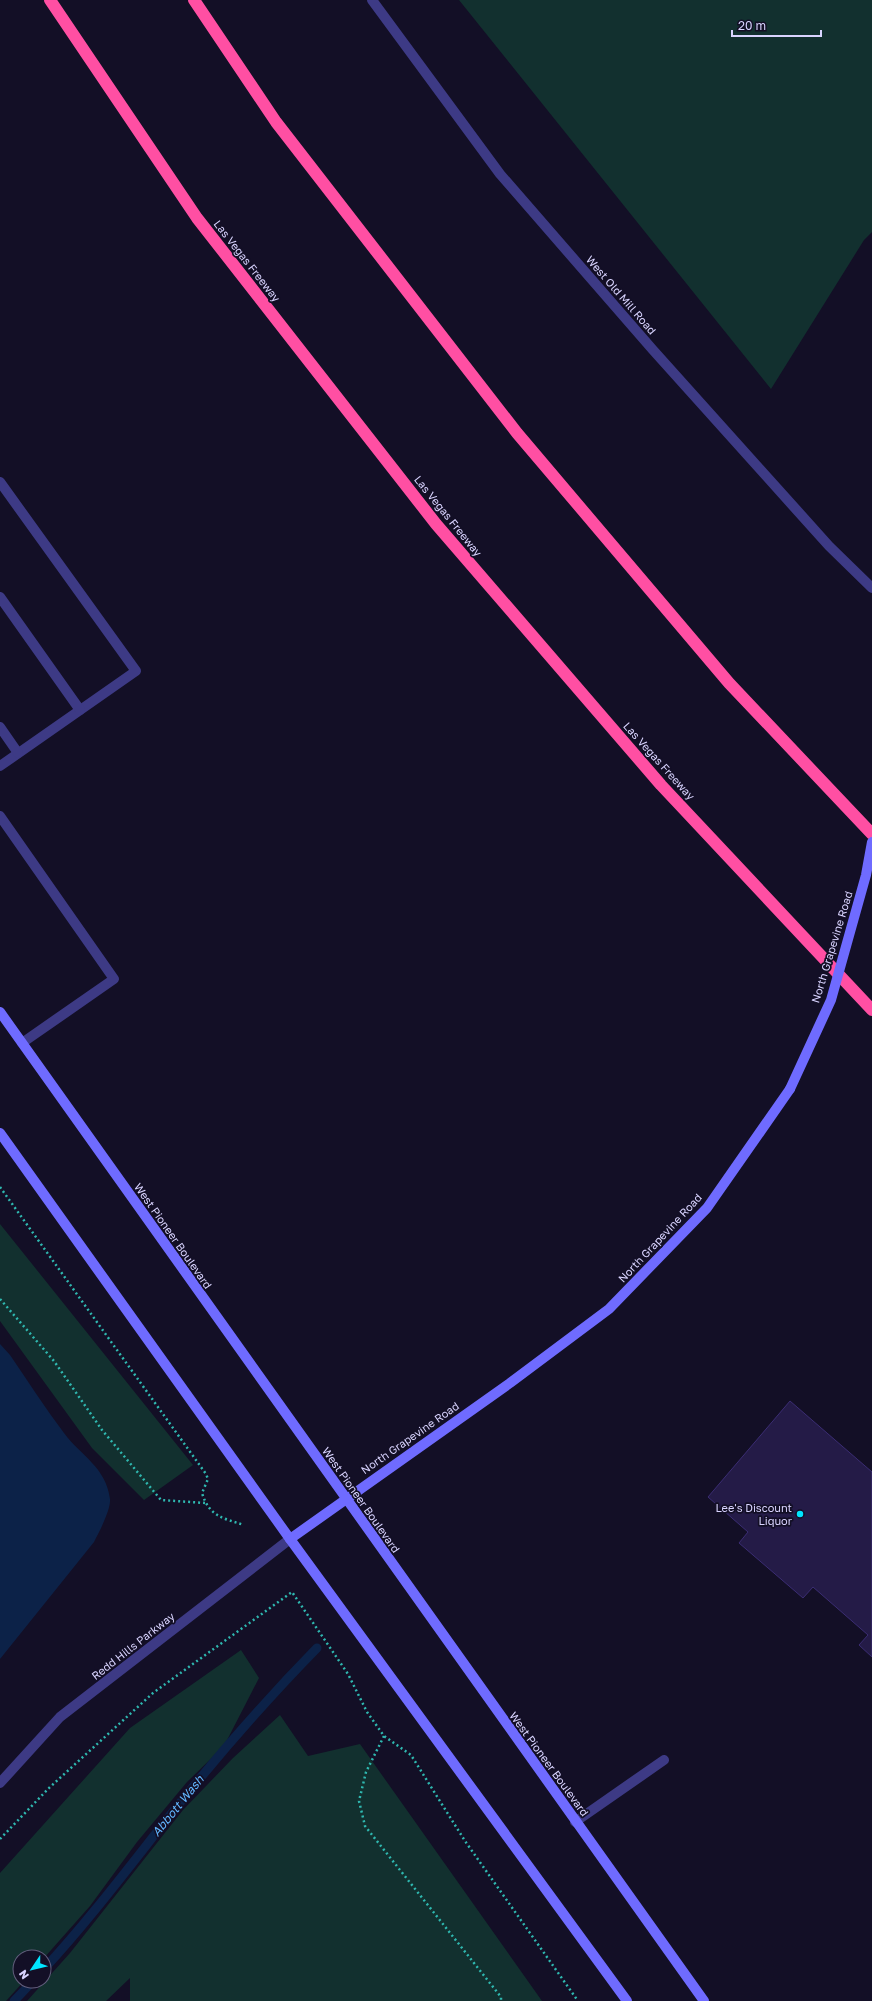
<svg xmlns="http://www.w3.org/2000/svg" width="872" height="2001" viewBox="0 0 872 2001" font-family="'Golos Text',sans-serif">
<rect width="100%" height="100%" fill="#130f26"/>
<g fill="#12302f">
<polygon points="459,0 872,0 872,232 864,240 771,389"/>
<polygon points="0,1224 193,1465 144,1500 92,1448 0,1321"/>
<polygon points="241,1650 259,1678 224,1746 187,1782 137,1842 90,1906 44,1958 20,1957 20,1981 24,1981 6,2001 0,2001 0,1873 130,1728"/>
<polygon points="280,1715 308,1756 360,1744 542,2001 130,2001 130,1978 106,2001 27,2001 70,1953 183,1810 233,1758"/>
</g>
<path fill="#0c2248" d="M0,1344L10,1355C28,1381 45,1408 64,1433C81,1456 106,1467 110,1499C111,1510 99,1532 94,1542L0,1659Z"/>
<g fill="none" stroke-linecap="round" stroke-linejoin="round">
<g stroke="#0c2248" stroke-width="9">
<path d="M44,1969C91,1918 132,1863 175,1809C220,1753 267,1699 317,1648"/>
<polyline points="14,2001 33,1981"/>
</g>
</g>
<polygon fill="#241b47" stroke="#3b2d73" points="790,1401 872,1472 872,1657 859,1645 868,1635 813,1587 803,1598 739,1543 748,1532 708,1497"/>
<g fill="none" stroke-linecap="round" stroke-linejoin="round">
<g stroke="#2fb8b0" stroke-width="2.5" stroke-dasharray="2 3" stroke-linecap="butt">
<path d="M0,1187L206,1474L208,1479L202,1493C209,1516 222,1518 244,1525"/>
<polyline points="0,1299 54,1361 102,1430 161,1500 205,1503"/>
<polyline points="384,1736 366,1772 359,1801 365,1826 501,1997 501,2001"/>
<polyline points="0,1839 49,1788 153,1693 292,1592 348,1674 367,1712 384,1736 411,1755 465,1841 578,2001"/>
</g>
<g stroke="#3d3a85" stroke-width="10">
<polyline points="0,482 136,671 0,766"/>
<polyline points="0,597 80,710"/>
<polyline points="0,727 18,753"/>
<polyline points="0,816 114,979 22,1043"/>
<polyline points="575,1822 664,1760"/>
</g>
<g stroke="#3d3a85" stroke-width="10">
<polyline points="372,0 500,174 653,350 829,546 872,588"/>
<polyline points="0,1783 60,1717 290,1539"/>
</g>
<g stroke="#6f6bff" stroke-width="10">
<polyline points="0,1012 704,2001"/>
<polyline points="0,1133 290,1539 627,2001"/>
<polyline points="290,1539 510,1383 609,1309 707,1208 790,1089"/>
</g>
<g stroke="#ff4fa3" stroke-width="12">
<polyline points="50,0 197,218 436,524 661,785 872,1010"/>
<polyline points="194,0 276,122 517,433 729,683 872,834"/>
</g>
<polyline stroke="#6f6bff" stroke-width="10" points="790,1089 831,1000 866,875 872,842"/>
</g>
<circle fill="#00e5ff" stroke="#130f26" stroke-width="1.5" cx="800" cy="1514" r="4"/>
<g text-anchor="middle" stroke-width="3.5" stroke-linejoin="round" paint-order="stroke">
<g font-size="11" fill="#d9d4ff" stroke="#130f26">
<text transform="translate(247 261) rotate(52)" y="4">Las Vegas Freeway</text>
<text transform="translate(621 295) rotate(49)" y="4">West Old Mill Road</text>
<text transform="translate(448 516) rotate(51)" y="4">Las Vegas Freeway</text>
<text transform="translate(659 761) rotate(48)" y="4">Las Vegas Freeway</text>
<text transform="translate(832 947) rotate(-73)" y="4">North Grapevine Road</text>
<text transform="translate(173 1236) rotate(55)" y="4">West Pioneer Boulevard</text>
<text transform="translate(660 1238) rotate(-47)" y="4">North Grapevine Road</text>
<text transform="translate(410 1438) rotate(-35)" y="4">North Grapevine Road</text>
<text transform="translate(361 1500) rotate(55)" y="4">West Pioneer Boulevard</text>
<text transform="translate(133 1646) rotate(-38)" y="4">Redd Hills Parkway</text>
<text transform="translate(549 1764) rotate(54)" y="4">West Pioneer Boulevard</text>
</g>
<g font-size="11" fill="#d9d4ff" stroke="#130f26" text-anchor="end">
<text x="792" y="1512">Lee's Discount<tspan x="792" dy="13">Liquor</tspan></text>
</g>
<g font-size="12" font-style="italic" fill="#62b6ff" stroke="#130f26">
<text transform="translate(178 1806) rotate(-51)" y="4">Abbott Wash</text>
</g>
</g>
<g transform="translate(32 1969) rotate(235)"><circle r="19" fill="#130f26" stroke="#625e7d"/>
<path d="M0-3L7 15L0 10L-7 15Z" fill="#00e5ff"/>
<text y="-6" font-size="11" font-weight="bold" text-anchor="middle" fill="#d9d4ff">N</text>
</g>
<path d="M732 30v6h89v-6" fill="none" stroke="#d9d4ff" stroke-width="2"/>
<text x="738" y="30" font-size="12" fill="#d9d4ff" stroke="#130f26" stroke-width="3" paint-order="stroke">20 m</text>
</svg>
